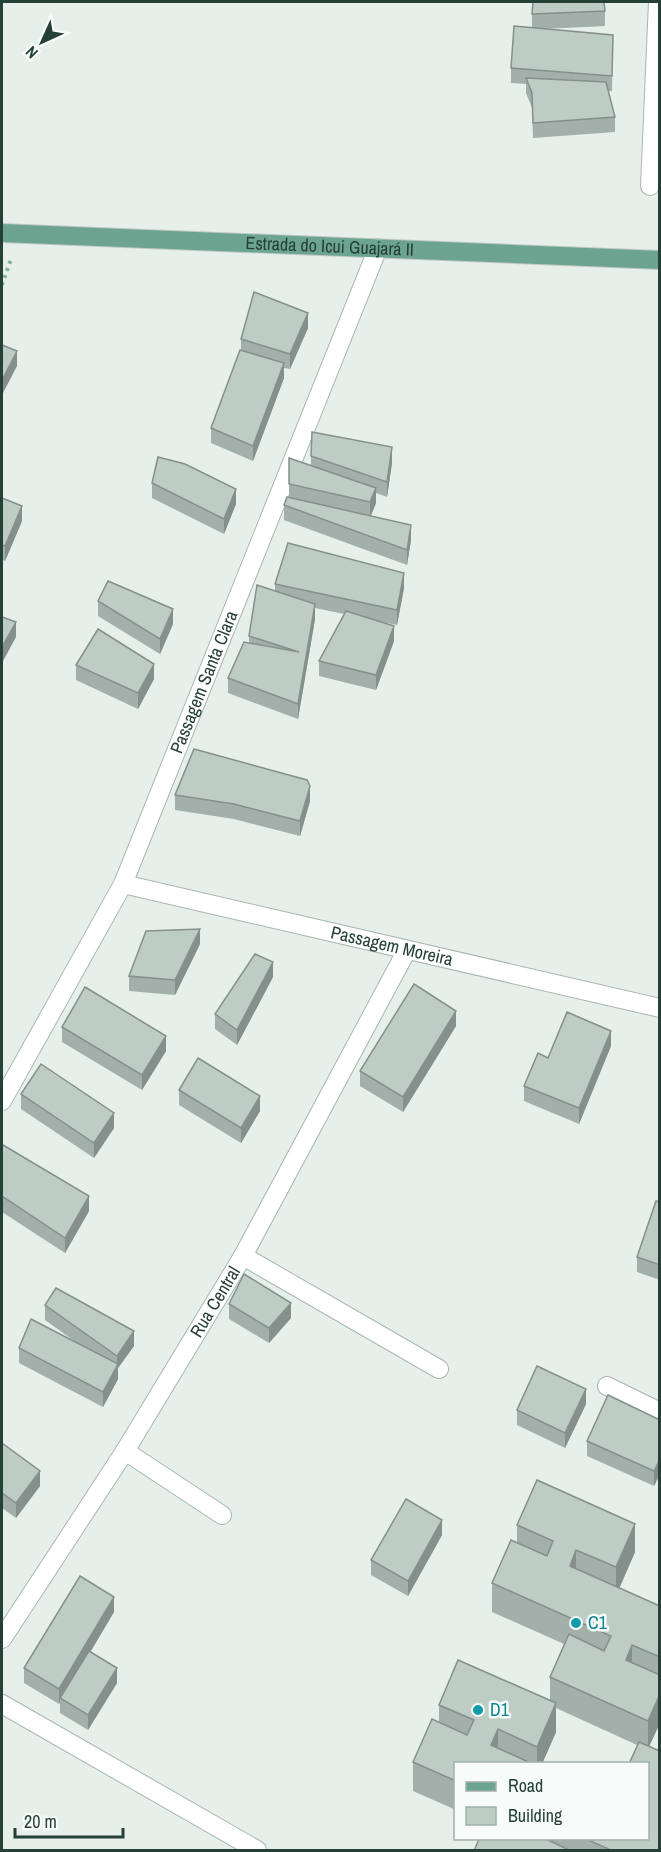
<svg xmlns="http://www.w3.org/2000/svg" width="661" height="1852" viewBox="0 0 661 1852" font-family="'Archivo Narrow',sans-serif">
<rect width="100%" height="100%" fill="#e6efea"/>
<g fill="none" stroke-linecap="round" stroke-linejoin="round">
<defs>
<g id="minor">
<polyline points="650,186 658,2"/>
<path id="s1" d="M123,884L660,1008"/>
<path id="s2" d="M2,1101L123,884L378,248"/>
<polyline points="243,1256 439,1369"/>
<polyline points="607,1386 660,1412"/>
<polyline points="125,1451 222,1515"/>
<path id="s3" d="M2,1639L125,1451L243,1256L407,950"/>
<polyline points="2,1704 257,1850"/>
</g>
<g id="major">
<path id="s4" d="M2,233L660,260"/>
</g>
</defs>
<use href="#minor" stroke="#a8b7b1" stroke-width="20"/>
<use href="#major" stroke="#c2cac7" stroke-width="20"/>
<polyline stroke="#87b2a1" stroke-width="4" stroke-dasharray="3 4.5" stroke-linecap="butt" points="2,285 11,259"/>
<use href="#minor" stroke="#fff" stroke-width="18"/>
<use href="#major" stroke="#6ca391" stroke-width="18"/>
</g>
<g fill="#a3afaa">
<polygon points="605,11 605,26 542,29 613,35 612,91 608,91 615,117 615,132 533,138 532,108 526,93 526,84 511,83 511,68 532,28 532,14"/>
<polygon points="308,328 290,369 284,368 284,378 253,461 211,443 211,428 241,351 241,339"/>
<polygon points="311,456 392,463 387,497 376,493 376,503 371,516 411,540 407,565 284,520 284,505 289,498 289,458 311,466"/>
<polygon points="152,483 236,504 224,534 152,498"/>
<polygon points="2,498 22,521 5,561 2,560"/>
<polygon points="275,584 404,588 397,625 378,621 394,641 376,690 319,676 319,661 344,614 315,608 315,619 298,719 228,693 228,678 249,643 249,636 275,591"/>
<polygon points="98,601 173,624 160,654 98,616"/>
<polygon points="76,665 154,679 138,709 76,680"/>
<polygon points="175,795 310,801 300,836 234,819 175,810"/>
<polygon points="200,944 175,995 129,991 129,976"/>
<polygon points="273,977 237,1045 215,1029 215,1014"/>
<polygon points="456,1026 403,1112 360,1086 360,1071"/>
<polygon points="62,1027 166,1051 142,1090 62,1042"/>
<polygon points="611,1046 579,1124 524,1101 524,1086 548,1058"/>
<polygon points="179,1090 260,1111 241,1143 179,1105"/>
<polygon points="21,1094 114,1128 94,1158 21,1109"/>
<polygon points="2,1148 89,1211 65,1253 2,1212"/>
<polygon points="660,1202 660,1280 637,1272 637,1257"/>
<polygon points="229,1304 291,1318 269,1343 229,1319"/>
<polygon points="45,1305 134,1346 118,1368 118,1379 103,1407 19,1363 19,1348 77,1343 45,1320"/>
<polygon points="586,1404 565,1448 517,1425 517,1410"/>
<polygon points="660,1420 660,1474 654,1486 587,1456 587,1441"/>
<polygon points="2,1443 40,1486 16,1518 2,1508"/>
<polygon points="517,1525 635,1552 619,1588 660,1606 660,1723 649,1746 660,1851 474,1851 479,1839 648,1839 648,1764 637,1745 556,1708 556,1732 542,1764 456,1764 456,1810 413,1791 413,1762 439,1722 439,1705 550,1701 550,1677 564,1644 492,1612 492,1583 517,1542"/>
<polygon points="442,1535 408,1596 371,1575 371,1560"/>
<polygon points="114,1612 91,1651 117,1683 88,1730 60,1713 60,1702 59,1704 24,1683 24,1668"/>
</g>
<g fill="#858f8b">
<polygon points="308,313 308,328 290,369 290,354"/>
<polygon points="17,351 17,366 2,395 2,380"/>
<polygon points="284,363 284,378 253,461 253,446"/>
<polygon points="392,447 392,463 387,497 387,482"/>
<polygon points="376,488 376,503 370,517 370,502"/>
<polygon points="236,489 236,504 224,534 224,519"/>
<polygon points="22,506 22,521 5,561 5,546"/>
<polygon points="411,525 411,540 407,565 407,550"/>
<polygon points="404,573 404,588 397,625 397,610"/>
<polygon points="315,604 315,619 298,719 298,704"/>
<polygon points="173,609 173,624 160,654 160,639"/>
<polygon points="16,622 16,637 2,663 2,647"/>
<polygon points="394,626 394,641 376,690 376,675"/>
<polygon points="154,664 154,679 138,709 138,693"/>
<polygon points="310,786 310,801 300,836 300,821"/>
<polygon points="200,929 200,944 175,995 175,980"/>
<polygon points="273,962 273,977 237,1045 237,1030"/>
<polygon points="456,1011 456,1026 403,1112 403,1097"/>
<polygon points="3,1024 3,1039 2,1042 2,1026"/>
<polygon points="611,1031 611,1046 579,1124 579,1108"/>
<polygon points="166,1036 166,1051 142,1090 142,1075"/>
<polygon points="260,1096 260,1111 241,1143 241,1128"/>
<polygon points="114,1113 114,1128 94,1158 94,1143"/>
<polygon points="89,1196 89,1211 65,1253 65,1238"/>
<polygon points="291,1303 291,1318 269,1343 269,1328"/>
<polygon points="134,1331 134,1346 118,1368 118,1379 103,1407 103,1392 117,1367 117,1356"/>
<polygon points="586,1389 586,1404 565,1448 565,1433"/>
<polygon points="660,1459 660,1474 654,1486 654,1471"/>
<polygon points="40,1471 40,1486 16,1518 16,1503"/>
<polygon points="442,1520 442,1535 408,1596 408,1581"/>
<polygon points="635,1524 635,1552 616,1596 616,1567"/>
<polygon points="576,1550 576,1578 570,1566"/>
<polygon points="114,1597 114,1612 62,1699 60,1698 60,1702 59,1704 59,1689"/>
<polygon points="632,1645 632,1673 626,1660"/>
<polygon points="117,1668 117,1683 88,1730 88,1715"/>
<polygon points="660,1694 660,1723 648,1749 648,1721"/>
<polygon points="556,1703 556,1732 542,1764 537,1764 537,1747"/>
<polygon points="498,1729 498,1758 491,1745"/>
<polygon points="547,1839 553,1839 553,1851 546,1851"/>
</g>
<g fill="#beccc6" stroke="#858f8b" stroke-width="1.5">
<polygon points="533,2 604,2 605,11 532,14"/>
<polygon points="514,26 613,35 612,76 511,68"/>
<polygon points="526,78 606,82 615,117 533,123 532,93"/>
<polygon points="254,292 308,313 290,354 241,339"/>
<polygon points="2,345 17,351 2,380"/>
<polygon points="240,350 284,363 253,446 211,428"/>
<polygon points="312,432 392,447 387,482 311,456"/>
<polygon points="158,457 185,464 236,489 224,519 152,483"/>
<polygon points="289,458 376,488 370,502 289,484"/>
<polygon points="287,497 411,525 407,550 284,505"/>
<polygon points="2,498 22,506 5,546 2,545"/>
<polygon points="288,543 404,573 397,610 275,584"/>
<polygon points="108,581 173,609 160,639 98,601"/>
<polygon points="257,585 315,604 298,704 228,678 244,642 299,652 249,636"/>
<polygon points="346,611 394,626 376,675 319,661"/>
<polygon points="2,617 16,622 2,647"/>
<polygon points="98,629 154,664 138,693 76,665"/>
<polygon points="194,749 307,780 310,786 300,821 234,804 175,795"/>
<polygon points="200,929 175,980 129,976 146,931"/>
<polygon points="255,954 273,962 237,1030 215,1014"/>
<polygon points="414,984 456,1011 403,1097 360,1071"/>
<polygon points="85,987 166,1036 142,1075 62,1027"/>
<polygon points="567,1012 611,1031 579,1108 524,1086 538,1053 548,1058"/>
<polygon points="198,1058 260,1096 241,1128 179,1090"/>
<polygon points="41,1064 114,1113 94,1143 21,1094"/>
<polygon points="3,1145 89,1196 65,1238 2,1196 2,1148"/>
<polygon points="656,1201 660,1202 660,1265 637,1257"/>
<polygon points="244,1274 291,1303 269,1328 229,1304"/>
<polygon points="56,1288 134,1331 117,1356 45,1305"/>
<polygon points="31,1319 118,1364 103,1392 19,1348"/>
<polygon points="537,1366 586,1389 565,1433 517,1410"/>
<polygon points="608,1395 660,1420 660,1459 654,1471 587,1441"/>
<polygon points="2,1443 40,1471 16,1503 2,1493"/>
<polygon points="537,1480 635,1524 616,1567 576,1550 570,1566 660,1606 660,1657 632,1645 626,1660 660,1675 660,1694 648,1721 550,1677 569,1634 604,1651 611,1636 492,1583 511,1540 547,1556 553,1541 517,1525"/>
<polygon points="406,1499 442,1520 408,1581 371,1560"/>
<polygon points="80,1576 114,1597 59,1689 24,1668"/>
<polygon points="89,1651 117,1668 88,1715 60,1698"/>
<polygon points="458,1660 556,1703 537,1747 498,1729 491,1745 533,1764 456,1764 456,1781 413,1762 432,1719 467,1735 474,1720 439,1705"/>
<polygon points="639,1742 660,1751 660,1851 613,1851 586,1839 648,1839 648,1764 629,1764"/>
<polygon points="479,1839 547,1839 546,1839 571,1851 474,1851"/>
</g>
<g fill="#0f9aa8" stroke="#f7fbf9" stroke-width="2">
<circle cx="576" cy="1623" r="6"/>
<circle cx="478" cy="1710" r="6"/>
</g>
<g text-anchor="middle" stroke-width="5" stroke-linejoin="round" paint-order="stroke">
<g font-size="18" fill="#254137" stroke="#f7fbf9">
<text dy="6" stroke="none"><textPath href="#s4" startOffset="328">Estrada do Icui Guajará II</textPath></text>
<text dy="6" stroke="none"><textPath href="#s2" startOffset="466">Passagem Santa Clara</textPath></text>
<text dy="6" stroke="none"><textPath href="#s1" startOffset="276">Passagem Moreira</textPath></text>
<text dy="6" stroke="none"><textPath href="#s3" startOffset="399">Rua Central</textPath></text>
</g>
<g font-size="18" fill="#0d838f" stroke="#f7fbf9" text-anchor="start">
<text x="588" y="1629">C1</text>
<text x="490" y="1716">D1</text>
</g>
</g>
<rect width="661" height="1852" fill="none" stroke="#254137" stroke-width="6"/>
<rect x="454" y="1762" width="195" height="78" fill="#f7fbf9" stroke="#a3b1ab" stroke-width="1.5"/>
<rect x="466" y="1782" width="30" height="9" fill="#6ca391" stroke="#a3b1ab" stroke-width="1.5"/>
<text x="508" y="1792" font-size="18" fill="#254137">Road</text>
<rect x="466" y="1807" width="30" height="18" fill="#beccc6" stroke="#a3b1ab" stroke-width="1.5"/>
<text x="508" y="1822" font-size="18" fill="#254137">Building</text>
<g transform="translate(42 42) rotate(225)" stroke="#f7fbf9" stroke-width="4.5" paint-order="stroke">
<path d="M0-4.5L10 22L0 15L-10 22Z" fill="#254137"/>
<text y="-9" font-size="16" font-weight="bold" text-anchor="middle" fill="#254137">N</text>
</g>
<path d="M15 1828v9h108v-9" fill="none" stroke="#254137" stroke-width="3"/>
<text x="24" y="1828" font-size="18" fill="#254137" stroke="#f7fbf9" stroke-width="4.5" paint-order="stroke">20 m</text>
</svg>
